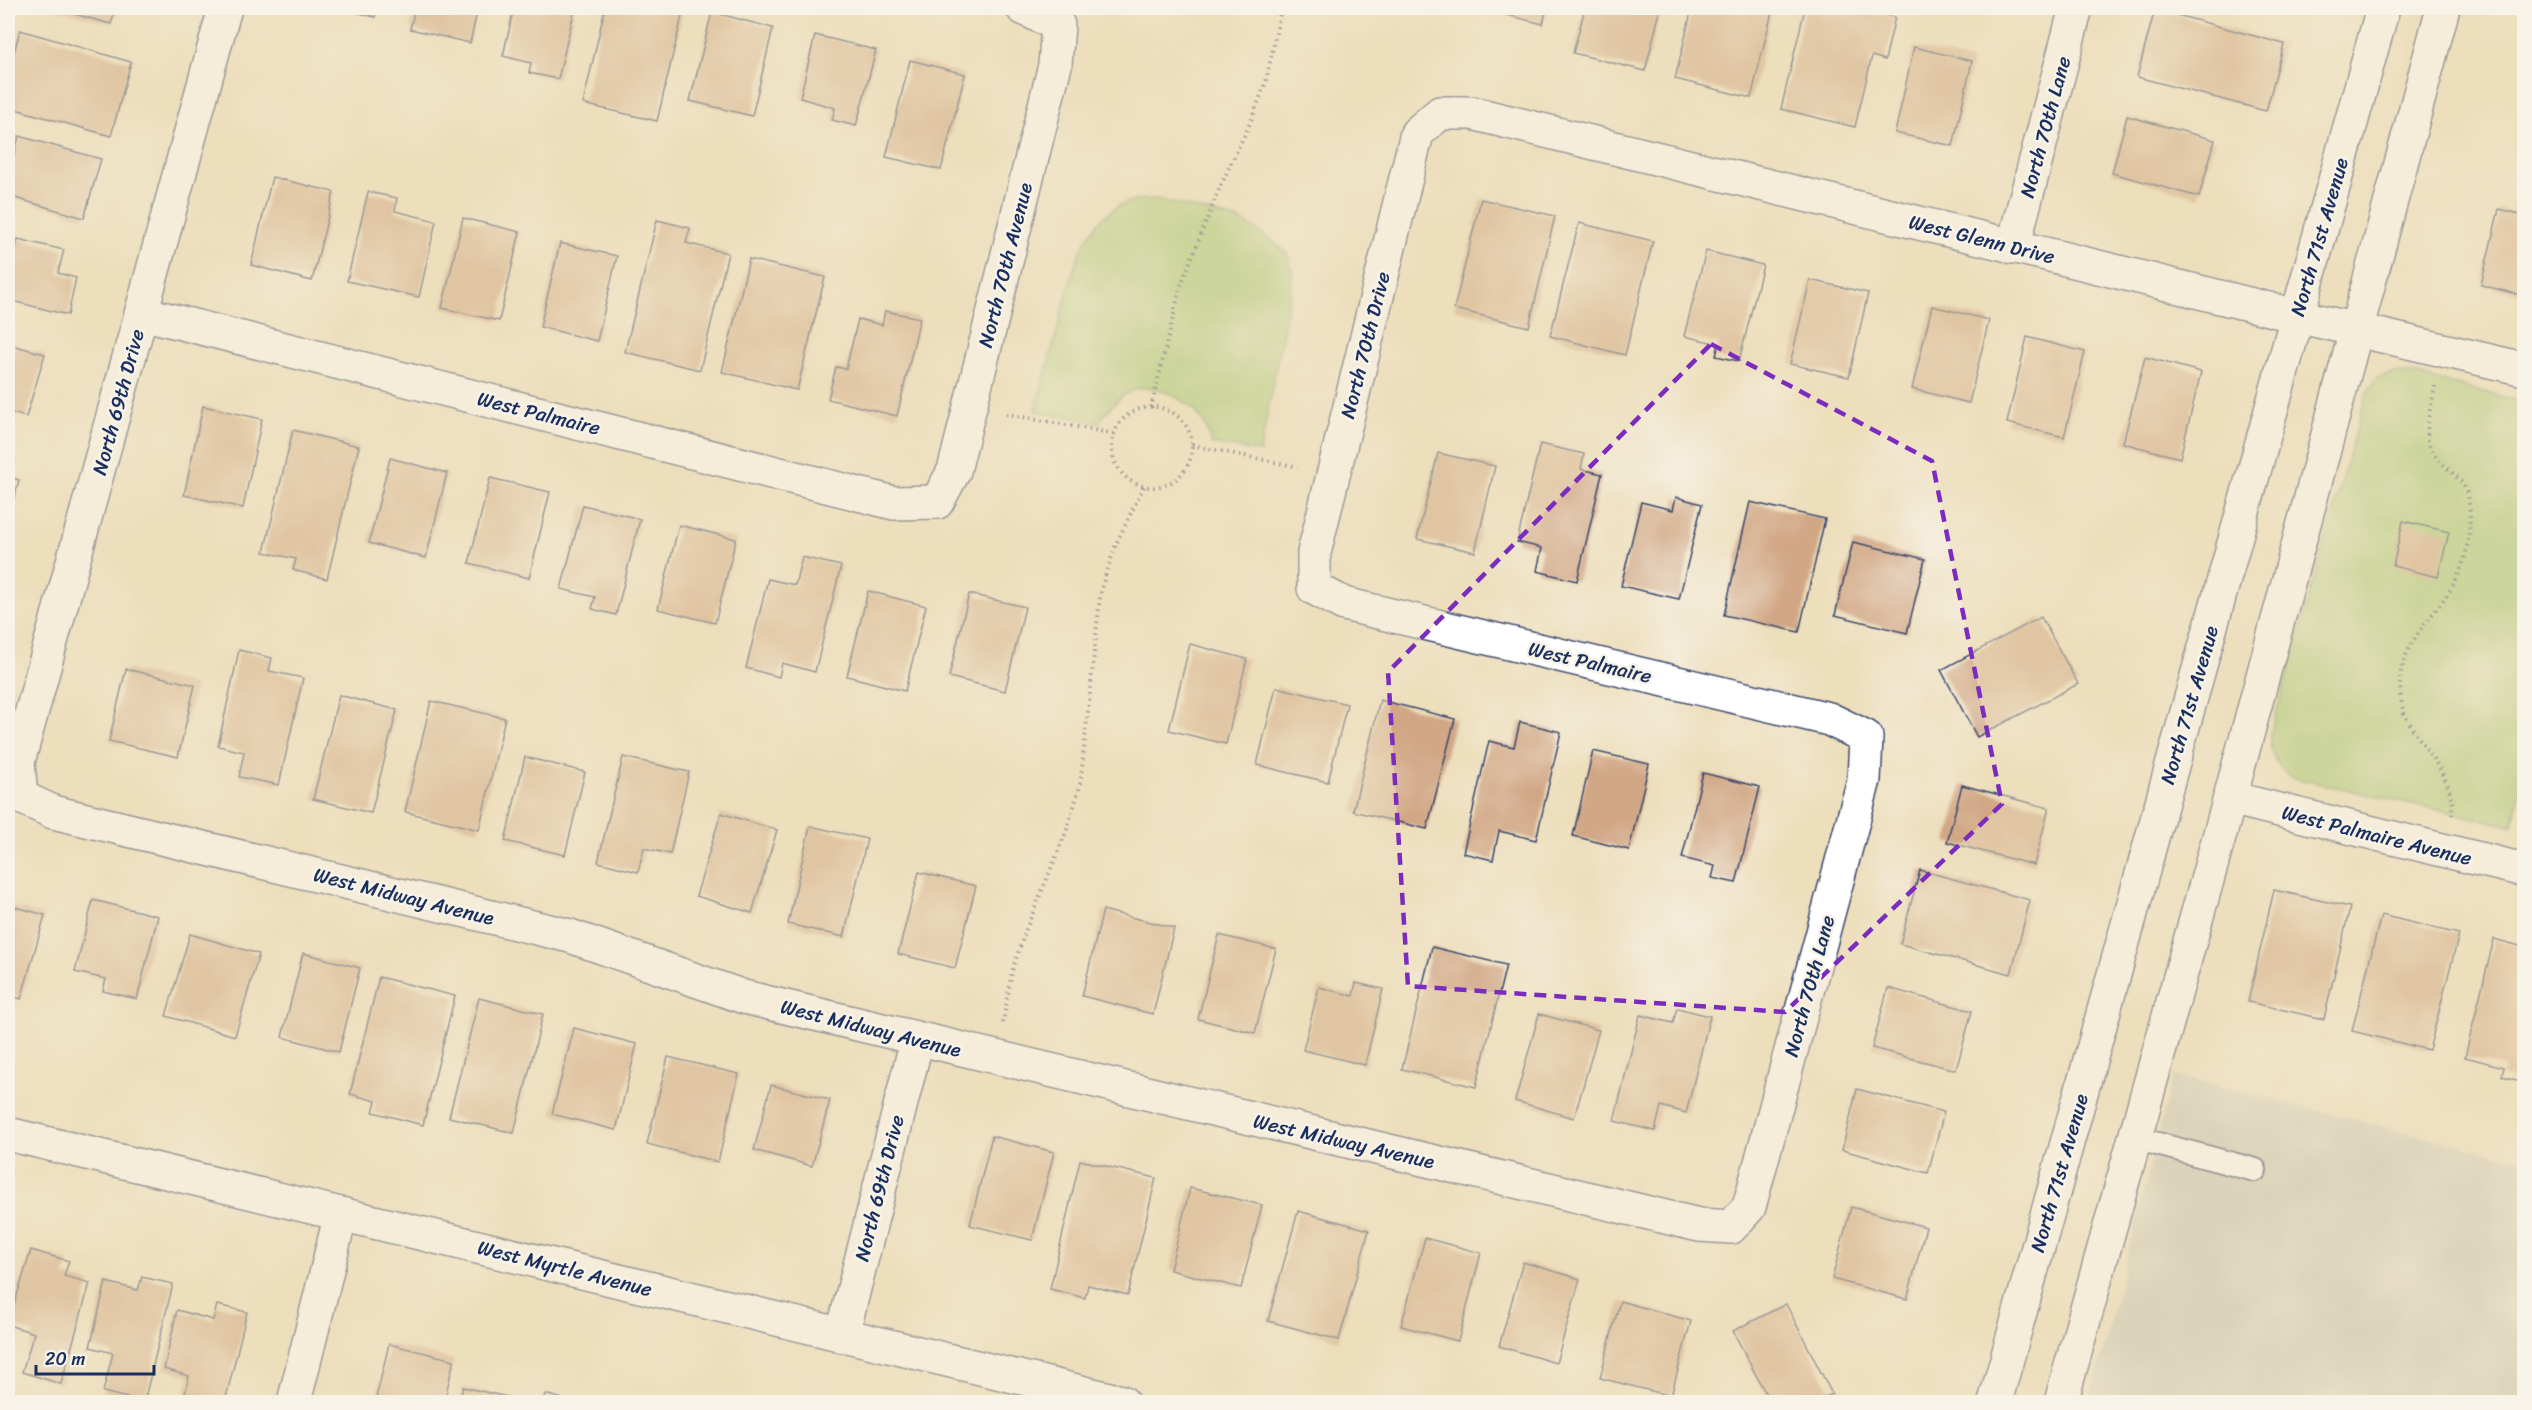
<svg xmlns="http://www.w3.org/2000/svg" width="2532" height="1410" viewBox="0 0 2532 1410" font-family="Sriracha,sans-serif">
<rect width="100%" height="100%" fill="#f7f3e8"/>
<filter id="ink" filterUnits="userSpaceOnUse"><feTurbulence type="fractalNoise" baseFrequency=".0167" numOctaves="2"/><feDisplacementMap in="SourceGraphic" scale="12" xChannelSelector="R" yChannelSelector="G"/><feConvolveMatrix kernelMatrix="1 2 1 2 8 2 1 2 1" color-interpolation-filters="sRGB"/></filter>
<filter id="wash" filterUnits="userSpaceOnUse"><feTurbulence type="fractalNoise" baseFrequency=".008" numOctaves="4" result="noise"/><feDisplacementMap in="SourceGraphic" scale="24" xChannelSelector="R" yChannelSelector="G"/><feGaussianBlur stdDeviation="1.35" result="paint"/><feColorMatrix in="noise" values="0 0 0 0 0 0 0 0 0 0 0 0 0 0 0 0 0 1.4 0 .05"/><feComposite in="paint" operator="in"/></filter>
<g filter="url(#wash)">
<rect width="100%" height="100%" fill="#eddebc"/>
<polygon fill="#c5c5b8" points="2173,1075 2524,1161 2524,1402 2090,1402"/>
<g fill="#a4c973" stroke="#607c68" stroke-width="1.5">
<path d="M1157,199L1239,220L1264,234L1287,253L1292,269V284L1260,452L1211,444C1206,417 1192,404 1168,393C1158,389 1146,386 1136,389C1120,394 1107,411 1098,423L1035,411L1075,265C1084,240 1100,211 1128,202C1137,199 1148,200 1157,199Z"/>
<path d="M2392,373H2410L2524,402V776L2512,826L2290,777C2275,762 2270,757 2270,735L2367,392L2377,378Z"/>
</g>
<g id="blocks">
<g fill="#d1a785">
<polygon points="52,8 116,8 111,24"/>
<polygon points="340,8 378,8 375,17"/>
<polygon points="415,8 478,8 470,43 410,29"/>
<polygon points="514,8 575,8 558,79 529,73 531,63 503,56"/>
<polygon points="605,8 684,8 657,121 583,104"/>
<polygon points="1478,8 1547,8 1543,24"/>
<polygon points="1585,8 1661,8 1645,71 1573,53"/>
<polygon points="1692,8 1773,8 1751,98 1675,79"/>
<polygon points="1805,8 1853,8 1895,17 1885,60 1872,56 1855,127 1781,109"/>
<polygon points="2155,9 2284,44 2266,111 2137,77"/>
<polygon points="712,12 773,28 752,116 690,101"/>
<polygon points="20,30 131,62 111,136 8,107 8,75"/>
<polygon points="815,35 876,50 856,126 832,120 835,108 800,98"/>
<polygon points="1914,47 1972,61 1953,146 1895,133"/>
<polygon points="910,60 965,74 941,170 886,157"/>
<polygon points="2127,116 2215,140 2199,197 2112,173"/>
<polygon points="19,136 101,159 84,218 8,196 8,177"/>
<polygon points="272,177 334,192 312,281 251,265"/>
<polygon points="368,192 397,198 395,211 436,221 419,297 347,281"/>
<polygon points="1481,199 1555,216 1529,327 1454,309"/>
<polygon points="2499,209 2524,215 2524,296 2481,285"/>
<polygon points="463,218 520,232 499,321 442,308"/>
<polygon points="657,220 690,228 686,243 728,253 700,370 625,352"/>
<polygon points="1579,223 1653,241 1625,355 1550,336"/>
<polygon points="18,239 64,250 58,273 76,278 68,315 8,300 8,283"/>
<polygon points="560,243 617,256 597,341 540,327"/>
<polygon points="1706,251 1763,265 1739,361 1716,356 1719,344 1684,336"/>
<polygon points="749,259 825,277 797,390 722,372"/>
<polygon points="1810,280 1868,293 1849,377 1790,364"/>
<polygon points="1932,306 1989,320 1969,403 1912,389"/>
<polygon points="885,311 920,318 897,416 828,399 836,367 846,369 858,319 882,325"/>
<polygon points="2027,337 2085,352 2064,437 2007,423"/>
<polygon points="8,344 45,354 26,417 8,412"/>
<polygon points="2145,357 2201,372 2180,458 2123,443"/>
<polygon points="203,406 262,419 243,508 184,495"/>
<polygon points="293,430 359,446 327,579 293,570 296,559 264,552"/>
<polygon points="1540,444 1584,454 1581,469 1602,474 1577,581 1537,571 1542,548 1517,542"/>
<polygon points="1438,453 1495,466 1475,552 1417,539"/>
<polygon points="8,458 15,460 10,477 19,480 8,519"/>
<polygon points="390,458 447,473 426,558 369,543"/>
<polygon points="490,478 550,492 529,578 469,563"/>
<polygon points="1676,497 1702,504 1679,599 1621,586 1641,502 1673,510"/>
<polygon points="1750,502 1825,519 1799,632 1724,615"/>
<polygon points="583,505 640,519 616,615 592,609 595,597 561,589"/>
<polygon points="2403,521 2449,532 2438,577 2393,566"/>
<polygon points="679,525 736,539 715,623 658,609"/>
<polygon points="1853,542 1925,559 1907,633 1835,615"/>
<polygon points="802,557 841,566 815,672 782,663 779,677 746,668 768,579 795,585"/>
<polygon points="868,591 926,606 905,691 847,676"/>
<polygon points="969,594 1025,607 1005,691 949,677"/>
<polygon points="2041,617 2078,684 1977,737 1941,670"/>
<polygon points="1190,644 1247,659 1226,744 1169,730"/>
<polygon points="239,650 272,658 269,671 303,678 279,785 239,777 244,752 218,746"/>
<polygon points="126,669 195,685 178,757 109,741"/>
<polygon points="1276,687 1347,704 1328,782 1257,765"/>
<polygon points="339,695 397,710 371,813 313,799"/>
<polygon points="1380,700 1455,719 1427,829 1353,811"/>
<polygon points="431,701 505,718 479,830 405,812"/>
<polygon points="1520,722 1561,732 1536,840 1499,831 1493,860 1463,853 1489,741 1514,747"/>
<polygon points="1593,751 1649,764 1629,850 1573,836"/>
<polygon points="525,757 585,772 565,855 505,841"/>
<polygon points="623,757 689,772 670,854 644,848 638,872 598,862"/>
<polygon points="1703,773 1760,787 1736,883 1712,878 1715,866 1682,858"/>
<polygon points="1962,785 2049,808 2034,865 1947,842"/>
<polygon points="721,813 777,830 752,913 696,896"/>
<polygon points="810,826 867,839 844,937 788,924"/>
<polygon points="1920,870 2030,900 2011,974 1900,944"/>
<polygon points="919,872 976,886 955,968 898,954"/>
<polygon points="2274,890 2350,907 2324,1019 2248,1002"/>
<polygon points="93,900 158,916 137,999 103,991 106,979 75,972"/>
<polygon points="8,905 45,915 21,999 8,995"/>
<polygon points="1103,910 1174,928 1153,1014 1082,996"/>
<polygon points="2381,915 2459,934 2429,1050 2352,1031"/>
<polygon points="190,934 259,954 235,1036 166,1016"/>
<polygon points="1219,935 1276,949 1255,1033 1198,1019"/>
<polygon points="2494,939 2524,947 2524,1082 2502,1076 2504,1067 2465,1057"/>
<polygon points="1432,947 1506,965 1476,1087 1402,1069"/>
<polygon points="303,953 360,968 339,1052 282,1037"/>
<polygon points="379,977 455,996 423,1125 373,1112 376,1101 350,1094"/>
<polygon points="1356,983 1383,989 1365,1065 1303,1050 1319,987 1353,996"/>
<polygon points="1888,988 1972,1011 1956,1070 1872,1048"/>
<polygon points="479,998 543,1014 514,1133 449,1117"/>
<polygon points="1677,1008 1710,1016 1686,1113 1661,1106 1655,1131 1614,1121 1640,1015 1673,1023"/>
<polygon points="1539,1014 1599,1030 1574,1118 1515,1101"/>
<polygon points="574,1028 637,1044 616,1130 552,1114"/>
<polygon points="668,1057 739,1074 718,1162 647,1144"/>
<polygon points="771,1085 830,1100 812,1166 754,1150"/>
<polygon points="1857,1089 1944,1112 1928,1173 1842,1150"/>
<polygon points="992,1136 1054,1152 1032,1240 970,1225"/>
<polygon points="1080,1160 1156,1178 1128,1295 1088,1285 1085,1298 1050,1289"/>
<polygon points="1190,1188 1262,1205 1241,1288 1170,1270"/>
<polygon points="1851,1207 1926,1227 1907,1299 1832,1279"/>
<polygon points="1298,1211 1369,1230 1339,1340 1268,1321"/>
<polygon points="1425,1238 1481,1253 1458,1341 1401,1326"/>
<polygon points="31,1250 69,1261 64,1276 90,1283 61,1384 22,1372 34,1333 8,1325"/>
<polygon points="1523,1262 1580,1279 1556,1363 1499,1346"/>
<polygon points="142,1277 173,1284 144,1402 103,1392 113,1353 90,1347 106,1282 138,1290"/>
<polygon points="1620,1301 1691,1321 1671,1396 1600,1378"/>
<polygon points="1786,1304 1832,1394 1815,1402 1770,1402 1733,1331"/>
<polygon points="217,1305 247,1312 225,1402 183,1402 189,1376 164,1369 177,1310 213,1320"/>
<polygon points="389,1344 454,1360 444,1402 375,1402"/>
<polygon points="463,1387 529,1402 459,1402"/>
<polygon points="545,1394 574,1402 543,1402"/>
</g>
</g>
</g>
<g filter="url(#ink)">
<use href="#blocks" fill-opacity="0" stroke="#3a496c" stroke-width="1.5"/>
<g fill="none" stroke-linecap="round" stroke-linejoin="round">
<defs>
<polyline id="lane" points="2135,1138 2255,1170"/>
<g id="street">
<polyline points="225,8 18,762 21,797 53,812 570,936 744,997 1699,1225 1731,1227 1749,1207 1864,780 1866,737 1829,719 1344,604 1314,588 1314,553 1417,133 1440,113 1472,113 2297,316 2524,369"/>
<polyline points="2013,247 2076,8"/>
<polyline points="142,313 894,503 937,502 954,471 1055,65 1058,25 1023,8"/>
<polyline points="2230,798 2524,870"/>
<polyline points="842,1336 917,1040"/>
<polyline points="294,1402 341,1214"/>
</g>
<g id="secondary">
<polyline points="8,1134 1122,1402"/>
<polyline points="1995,1402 2383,8"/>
<polyline points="2061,1402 2230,798 2443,8"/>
</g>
</defs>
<use href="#lane" stroke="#3a496c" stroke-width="26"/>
<use href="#street" stroke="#3a496c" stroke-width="36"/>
<use href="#secondary" stroke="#3a496c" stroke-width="36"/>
<g stroke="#3a496c" stroke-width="4" stroke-dasharray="1.5 4.5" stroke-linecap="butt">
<path d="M2435,386C2432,403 2425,424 2428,440C2432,461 2454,470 2464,486C2472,500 2470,526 2468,541C2466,560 2456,584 2444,599C2426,623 2400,650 2400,683C2400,691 2401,702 2403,710C2404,715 2409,721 2411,726C2427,753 2456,782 2452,815"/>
<circle cx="1152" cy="447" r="40"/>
<polyline points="1151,408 1181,285 1219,189 1251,121 1266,82 1281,8"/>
<polyline points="1006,414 1115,434"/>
<polyline points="1192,445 1298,467"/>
<polyline points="1003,1023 1012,971 1025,932 1066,832 1080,786 1101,589 1116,544 1144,486"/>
</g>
<use href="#lane" stroke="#fff" stroke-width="22"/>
<use href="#street" stroke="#fff" stroke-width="33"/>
<use href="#secondary" stroke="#fff" stroke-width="33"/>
</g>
</g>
<path d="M0 0H2532V1410H0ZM1711,344L1932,461L2002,804L1785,1012L1408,986L1388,672Z" fill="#eddebc" fill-opacity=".55" fill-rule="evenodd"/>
<path fill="none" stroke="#7b2cbf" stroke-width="4.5" stroke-dasharray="12 8" stroke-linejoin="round" d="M1711,344L1932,461L2002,804L1785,1012L1408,986L1388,672Z"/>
<g text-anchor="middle" stroke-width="5" stroke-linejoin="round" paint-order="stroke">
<g font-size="20" fill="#1b2f5e" stroke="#f7f3e8">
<text transform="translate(2045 127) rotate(-75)" y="7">North 70th Lane</text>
<text transform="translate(2319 237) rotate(-74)" y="7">North 71st Avenue</text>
<text transform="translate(1982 239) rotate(14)" y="7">West Glenn Drive</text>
<text transform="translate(1005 265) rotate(-76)" y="7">North 70th Avenue</text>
<text transform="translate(1365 345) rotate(-76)" y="7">North 70th Drive</text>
<text transform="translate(118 402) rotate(-75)" y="7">North 69th Drive</text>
<text transform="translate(539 413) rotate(14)" y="7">West Palmaire</text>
<text transform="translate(1590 662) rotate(13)" y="7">West Palmaire</text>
<text transform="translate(2189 705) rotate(-74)" y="7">North 71st Avenue</text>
<text transform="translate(2377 835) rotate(14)" y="7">West Palmaire Avenue</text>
<text transform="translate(404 896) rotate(14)" y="7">West Midway Avenue</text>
<text transform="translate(1809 986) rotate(-75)" y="7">North 70th Lane</text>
<text transform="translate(871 1028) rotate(14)" y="7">West Midway Avenue</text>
<text transform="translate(1344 1141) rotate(13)" y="7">West Midway Avenue</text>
<text transform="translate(2059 1173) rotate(-74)" y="7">North 71st Avenue</text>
<text transform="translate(879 1188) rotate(-76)" y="7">North 69th Drive</text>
<text transform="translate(565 1268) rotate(14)" y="7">West Myrtle Avenue</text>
</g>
</g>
<rect width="2532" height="1410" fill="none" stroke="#f7f3e8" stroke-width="30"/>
<path d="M36 1365v9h118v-9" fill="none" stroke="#1b2f5e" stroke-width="3"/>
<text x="45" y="1365" font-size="18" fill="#1b2f5e" stroke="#f7f3e8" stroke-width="4.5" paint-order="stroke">20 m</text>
</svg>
